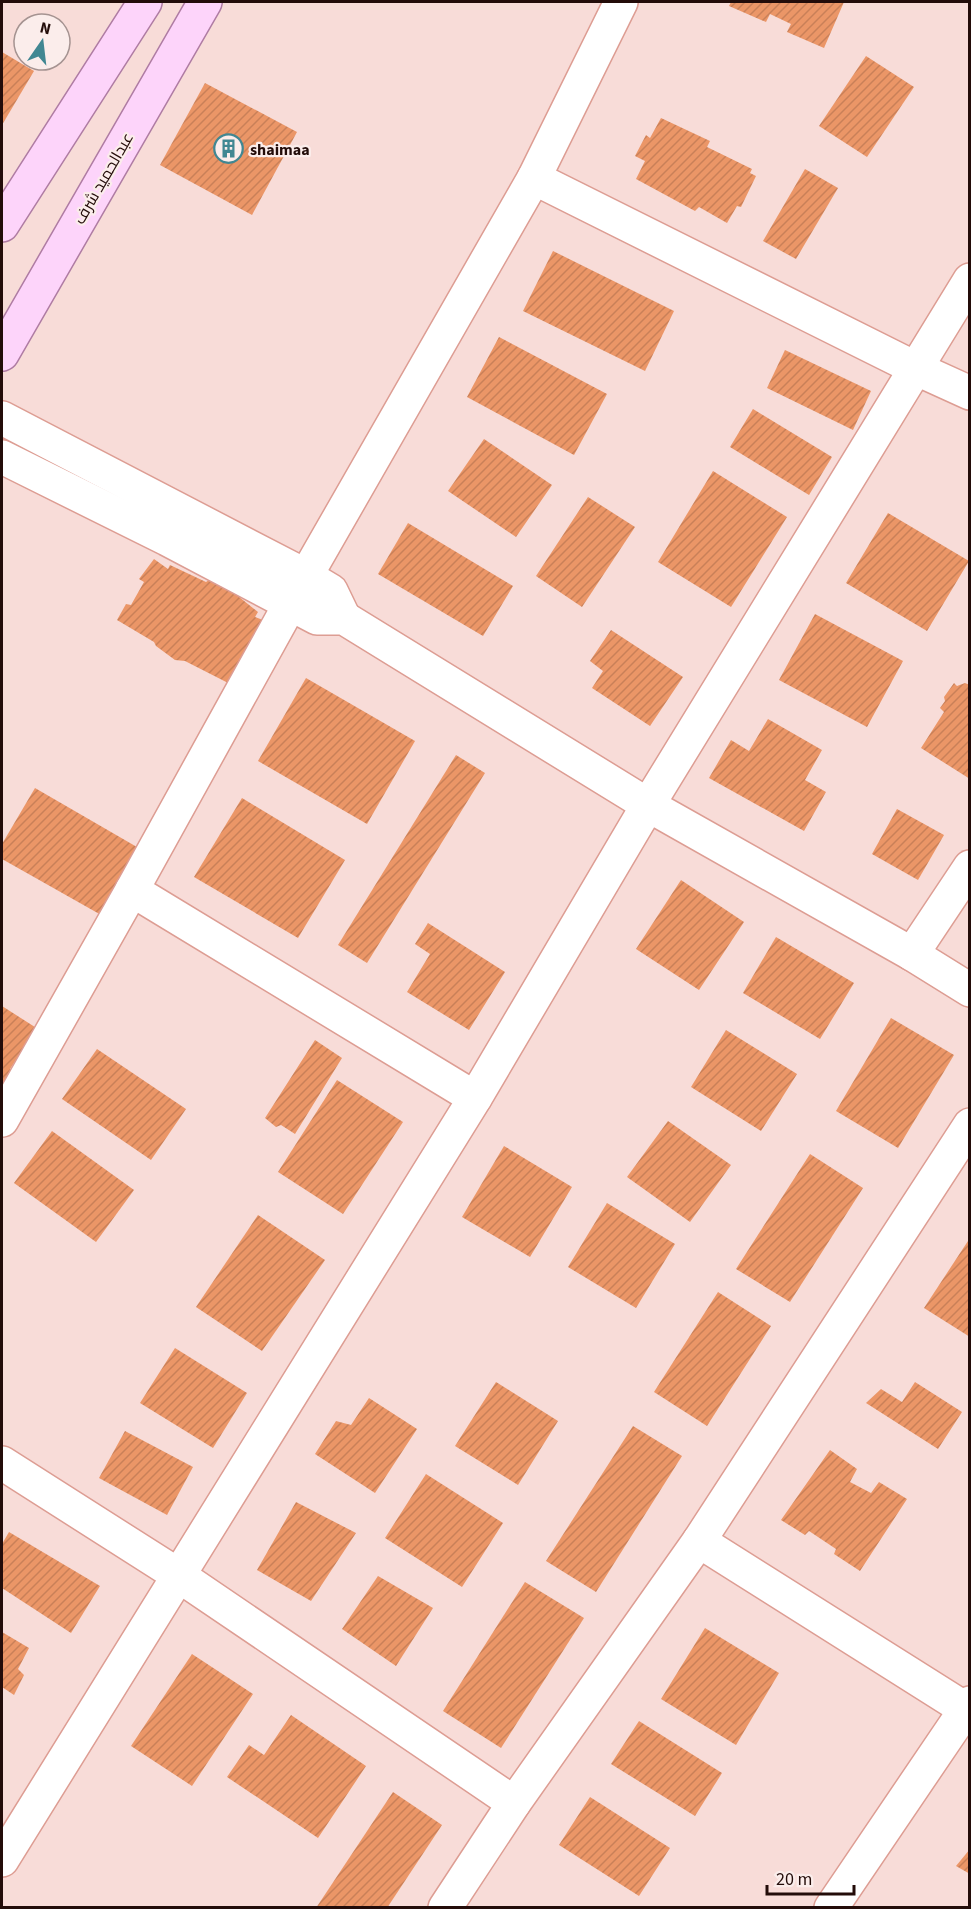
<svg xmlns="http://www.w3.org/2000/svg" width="971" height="1909" viewBox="0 0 971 1909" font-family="'Source Sans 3',Cairo,sans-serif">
<defs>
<pattern id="building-hatch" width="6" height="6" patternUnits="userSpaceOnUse" patternTransform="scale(1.5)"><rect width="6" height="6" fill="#eb9667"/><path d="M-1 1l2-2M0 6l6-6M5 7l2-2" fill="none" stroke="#c98058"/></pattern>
</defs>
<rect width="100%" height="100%" fill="#f8dcd8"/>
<g fill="url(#building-hatch)">
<polygon points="731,2 844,2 824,48 787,32 791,24 770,14 766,22 729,6"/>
<polygon points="2,52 34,71 2,125"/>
<polygon points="866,56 914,87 867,157 819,126"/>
<polygon points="205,83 297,132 252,215 160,165"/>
<polygon points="661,118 710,141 707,147 752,169 750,173 756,176 741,207 737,206 727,223 699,207 695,211 636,179 645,161 635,156 646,135 650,138"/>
<polygon points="805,169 838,188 796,259 763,241"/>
<polygon points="553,251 674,311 645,371 523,311"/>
<polygon points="499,337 607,394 574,455 467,397"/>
<polygon points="785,350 871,391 853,430 767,388"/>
<polygon points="753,409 832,457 809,495 730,447"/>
<polygon points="484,439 552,485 516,537 448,491"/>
<polygon points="713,471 787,517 731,607 658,562"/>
<polygon points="588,497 635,527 582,607 536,576"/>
<polygon points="888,513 969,561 927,631 846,583"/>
<polygon points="408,523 513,586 483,636 378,574"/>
<polygon points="154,559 168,569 170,565 206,582 209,580 218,580 258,612 255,617 271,623 244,662 241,659 237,665 243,668 234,686 185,661 175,660 156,646 154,642 117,620 126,604 131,605 144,582 139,579"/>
<polygon points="815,614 903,661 867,727 779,680"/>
<polygon points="611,630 683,677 650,726 592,688 603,671 590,661"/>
<polygon points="306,678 415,741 367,824 258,761"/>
<polygon points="954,683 957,686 965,683 970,685 970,779 921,748 944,712 940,708 945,701 944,697"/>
<polygon points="768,719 822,750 805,780 826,792 804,831 709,778 731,740 749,751"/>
<polygon points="456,755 485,773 367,963 338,945"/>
<polygon points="35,788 149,854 110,920 2,859 2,844"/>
<polygon points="242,798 345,860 298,938 194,877"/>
<polygon points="897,809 944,835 918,880 872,854"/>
<polygon points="681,880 744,922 699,990 636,949"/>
<polygon points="428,923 505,972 469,1030 407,992 430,954 415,944"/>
<polygon points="776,937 854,983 820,1039 743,993"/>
<polygon points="2,1006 38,1029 25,1056 20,1054 10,1069 14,1073 2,1092"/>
<polygon points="891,1018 954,1055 898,1148 836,1111"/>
<polygon points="726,1030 797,1074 761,1131 691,1087"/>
<polygon points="315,1040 342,1058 295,1134 281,1125 276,1127 265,1118"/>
<polygon points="97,1049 186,1109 151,1160 62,1099"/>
<polygon points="337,1080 403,1122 343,1214 278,1172"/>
<polygon points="668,1121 731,1165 690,1222 627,1177"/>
<polygon points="52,1131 134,1190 96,1242 14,1183"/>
<polygon points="504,1146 572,1187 530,1257 462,1217"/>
<polygon points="810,1154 863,1188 790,1302 736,1269"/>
<polygon points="607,1203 675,1244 636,1308 568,1267"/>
<polygon points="258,1215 325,1260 262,1351 196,1307"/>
<polygon points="968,1241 970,1242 970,1337 924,1308"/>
<polygon points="718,1292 771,1326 707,1426 654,1392"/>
<polygon points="175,1348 247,1393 213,1448 140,1403"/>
<polygon points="496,1382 558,1421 518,1485 455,1446"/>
<polygon points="915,1382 962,1412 938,1449 866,1403 881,1389 902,1402"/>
<polygon points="369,1398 417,1429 375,1493 315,1454 336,1421 351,1425"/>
<polygon points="633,1426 682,1456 596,1592 546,1561"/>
<polygon points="125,1431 193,1467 167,1515 99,1478"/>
<polygon points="830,1450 857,1469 850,1482 871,1493 879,1482 907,1499 860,1571 834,1554 836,1549 809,1531 805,1535 781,1520"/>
<polygon points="426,1474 503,1523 462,1587 385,1538"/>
<polygon points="296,1502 356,1533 311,1601 257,1570"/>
<polygon points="9,1532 100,1586 71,1633 2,1588 2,1544"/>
<polygon points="378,1576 433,1608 396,1666 342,1629"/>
<polygon points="525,1582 584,1618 501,1748 443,1711"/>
<polygon points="705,1628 779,1673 736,1745 661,1699"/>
<polygon points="2,1632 29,1648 18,1669 24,1675 14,1695 2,1687"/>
<polygon points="192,1654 253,1694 192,1786 131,1746"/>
<polygon points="291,1715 366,1766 318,1838 227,1777 249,1745 264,1755"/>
<polygon points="639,1721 722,1773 695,1816 611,1764"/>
<polygon points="393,1792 442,1825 387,1908 316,1908"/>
<polygon points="590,1797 670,1848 639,1896 559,1845"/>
<polygon points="970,1849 970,1874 956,1866"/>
</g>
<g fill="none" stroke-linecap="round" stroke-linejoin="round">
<defs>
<g id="minor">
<polyline points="534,178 915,368 970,393"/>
<polyline points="2,418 306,576 331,591 344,618"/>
<polyline points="2,457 167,539 317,618 344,618 648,805 912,954 970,990"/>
<polyline points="132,890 475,1098"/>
<polyline points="912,954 970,867"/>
<polyline points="2,1120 132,890 299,588 534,178 621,2"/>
<polyline points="2,1463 178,1575 514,1803"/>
<polyline points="699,1541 970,1712"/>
<polyline points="2,1860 475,1098 648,805 970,280"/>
<polyline points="445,1908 514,1803 699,1541 970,1125"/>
<polyline points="831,1908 970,1703"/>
</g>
<g id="major">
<polyline points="2,225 145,2"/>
<polyline points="2,354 205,2"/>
</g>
</defs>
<use href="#minor" stroke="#dd9d93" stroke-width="36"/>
<use href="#major" stroke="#af7ca3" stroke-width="36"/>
<use href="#minor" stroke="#fff" stroke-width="33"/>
<use href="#major" stroke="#fdd4fa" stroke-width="33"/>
</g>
<defs>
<symbol id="building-ring" viewBox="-11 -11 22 22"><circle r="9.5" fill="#fbedeb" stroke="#418792" stroke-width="1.5"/><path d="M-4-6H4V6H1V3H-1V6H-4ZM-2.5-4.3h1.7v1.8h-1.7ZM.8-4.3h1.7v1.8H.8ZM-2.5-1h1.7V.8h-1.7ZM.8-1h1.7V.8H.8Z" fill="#418792"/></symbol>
</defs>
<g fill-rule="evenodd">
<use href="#building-ring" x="212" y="132" width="33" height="33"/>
</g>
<g text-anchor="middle" stroke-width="4.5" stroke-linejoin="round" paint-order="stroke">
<g font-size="16" font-weight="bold" fill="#230c09" stroke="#fbedeb" text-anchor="start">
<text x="250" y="155">shaimaa</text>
</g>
<g font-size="16" fill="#230c09" stroke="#fbedeb">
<text transform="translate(103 178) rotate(-60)" y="6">عبدالحميد شرف</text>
</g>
</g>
<rect width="971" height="1909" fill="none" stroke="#230c09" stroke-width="6"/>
<g transform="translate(42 42) rotate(14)"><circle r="28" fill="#fbedeb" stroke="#a59391" stroke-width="1.5"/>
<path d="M0-4.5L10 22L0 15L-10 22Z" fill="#418792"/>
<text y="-9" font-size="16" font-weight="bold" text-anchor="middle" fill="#230c09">N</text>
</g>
<path d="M767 1885v9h87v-9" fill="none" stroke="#230c09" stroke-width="3"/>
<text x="776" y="1885" font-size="18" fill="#230c09" stroke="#fbedeb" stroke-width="4.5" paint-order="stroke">20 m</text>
</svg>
